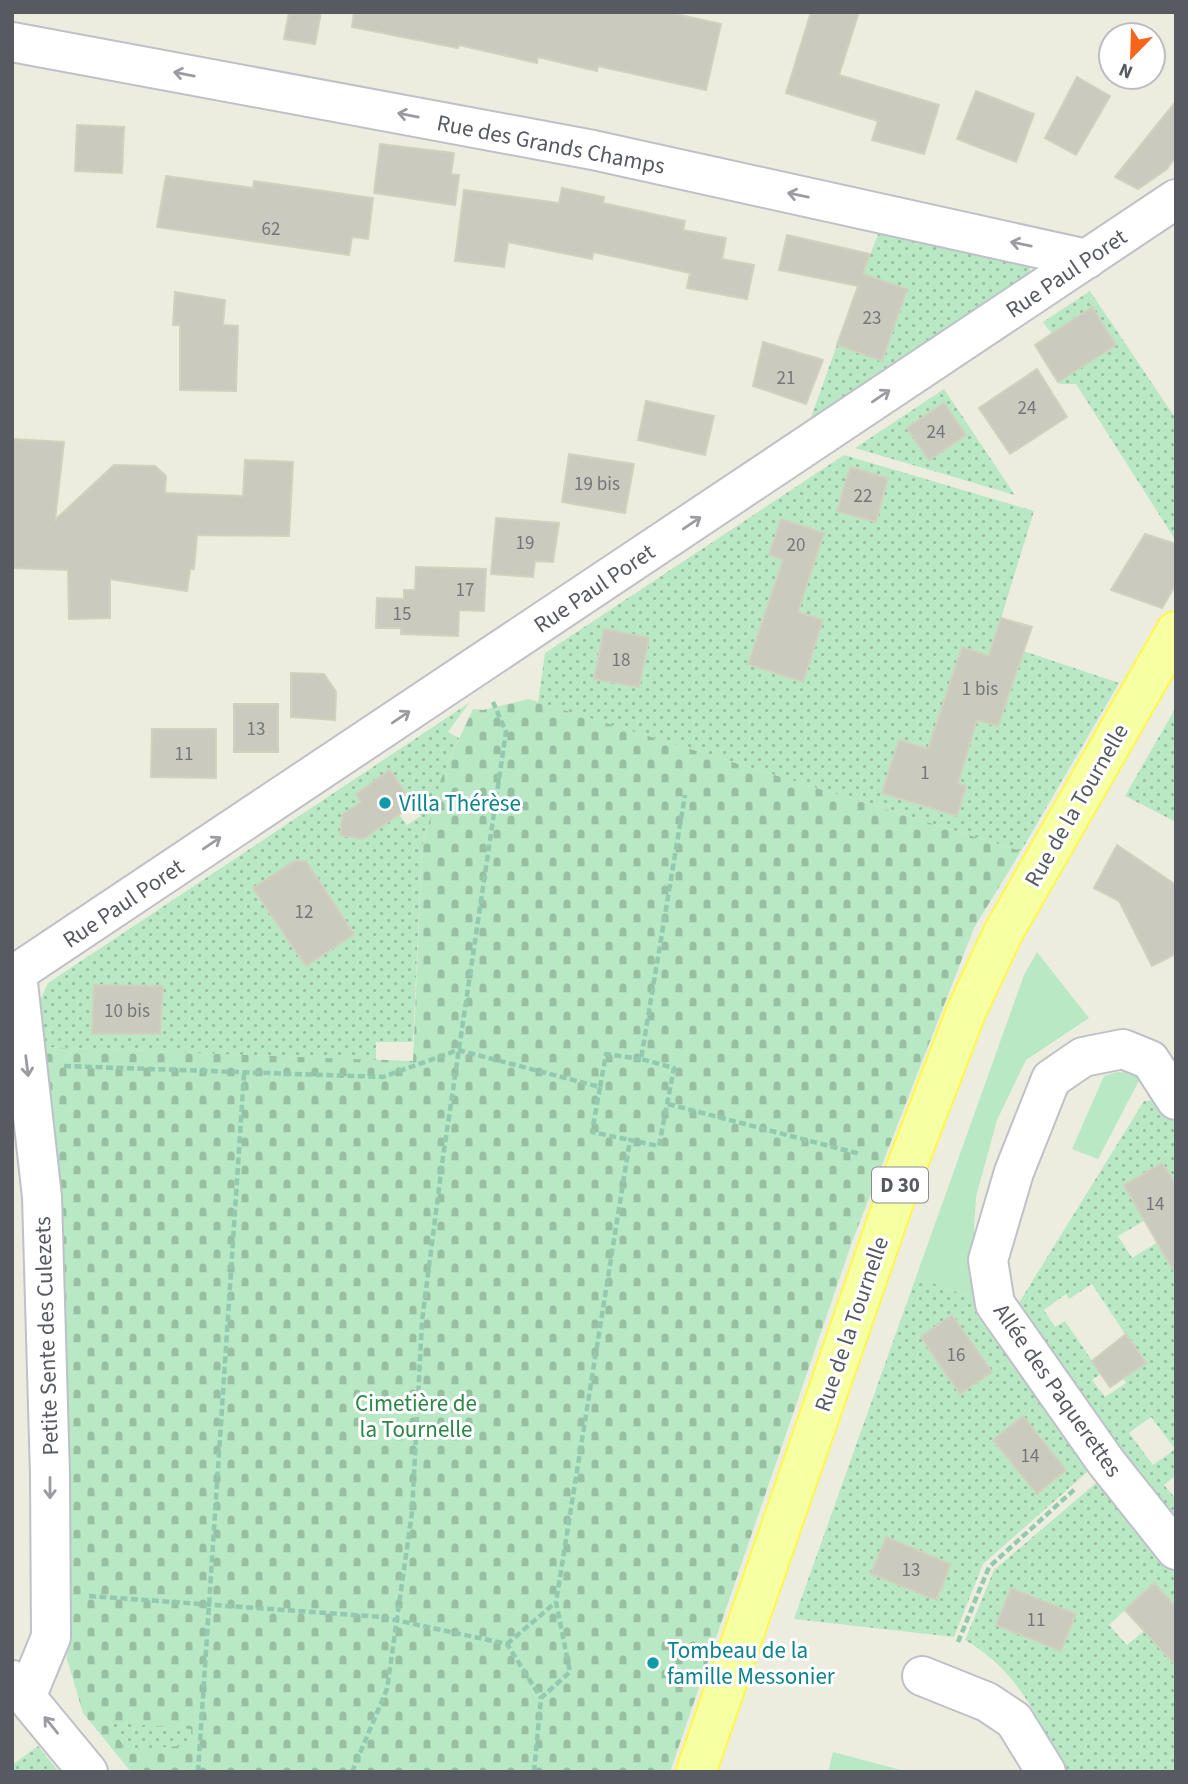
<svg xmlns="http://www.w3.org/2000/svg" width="1188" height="1784" viewBox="0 0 1188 1784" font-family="'Source Sans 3',sans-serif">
<defs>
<pattern id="cemetery-stones" width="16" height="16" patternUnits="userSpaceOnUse" patternTransform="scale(1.75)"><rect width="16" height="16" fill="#b9e8c5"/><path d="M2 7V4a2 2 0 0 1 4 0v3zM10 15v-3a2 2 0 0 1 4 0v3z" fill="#99bfa3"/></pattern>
<pattern id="garden-dots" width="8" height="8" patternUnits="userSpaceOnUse" patternTransform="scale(1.75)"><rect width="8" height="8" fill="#b9e8c5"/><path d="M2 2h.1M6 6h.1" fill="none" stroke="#99bfa3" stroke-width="1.8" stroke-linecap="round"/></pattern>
</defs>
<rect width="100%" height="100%" fill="#ededdf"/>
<g fill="#b9e8c5">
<polygon points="1037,952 1089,1018 1026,1060 997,1120 976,1197 974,1230 979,1300 916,1277 1024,975"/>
<polygon points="1117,1072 1143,1073 1098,1159 1072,1149 1104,1076"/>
<polygon points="833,1752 901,1770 901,1772 828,1772"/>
</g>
<polygon fill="url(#cemetery-stones)" points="529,699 1021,851 974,928 852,1242 670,1772 131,1772 83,1713 67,1659 58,1228 44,1047 413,1061 422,847 441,778 473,709 483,710"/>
<g fill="url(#garden-dots)" fill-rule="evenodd">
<polygon points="881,226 1030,260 1030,276 809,423 837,345 882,360 907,289 863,274"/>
<polygon points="1090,291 1176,419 1176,541 1076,384 1060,384 1054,375 1076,371 1116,345 1092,308 1052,334 1043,322"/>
<path d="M944,389L1015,495L855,448ZM944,403L966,435L929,460L907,427Z"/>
<path d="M844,455L1034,511L994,641L1119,683L1021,851L538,702L545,653ZM850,467L888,478L876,522L837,510ZM781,519L824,533L812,569L769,555ZM769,602L823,620L803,682L749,664ZM604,629L649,639L639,687L595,679ZM1018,666L998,726L942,709ZM899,741L965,761L958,783L966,786L957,816L883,793Z"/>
<path d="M469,703L448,732L459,738L441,779L422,847L413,1042H376V1060L44,1047L37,1007L48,983ZM390,771L421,816L407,825L399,814L363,839L341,835L343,814L361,801L356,794ZM94,985L163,986L160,1034H92Z"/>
<polygon points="1176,707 1176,822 1125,796"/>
<path d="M1167,1099L1176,1114V1185L1162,1163L1124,1185L1144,1221L1118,1236L1132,1258L1176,1231V1475L1164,1485L1176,1499V1526L1015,1309L1144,1101ZM1092,1284L1145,1364L1123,1378L1126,1383L1105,1397L1092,1380L1101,1374L1065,1321L1055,1327L1044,1310L1066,1294L1069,1299ZM1151,1417L1175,1449L1153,1465L1129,1433Z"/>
<path d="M916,1277L979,1300L1094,1466L983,1564L954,1637L794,1619ZM953,1315L991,1372L921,1337ZM1023,1416L1066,1470L1037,1494L993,1440ZM950,1564L936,1600L872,1574Z"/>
<path d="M1103,1477L1176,1563V1607L1154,1583L1109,1625L1127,1645L1144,1631L1170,1660L1176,1655V1772H1066C1036,1717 1021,1673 965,1640L994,1570ZM1011,1588L1076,1614L996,1624Z"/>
<polygon points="108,1722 191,1729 193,1745 126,1750"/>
<polygon points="38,1746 59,1772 12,1772 12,1765"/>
</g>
<g fill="#cacabe" stroke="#d2d1bd" stroke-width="2">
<polygon points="289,12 321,12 315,44 284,39"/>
<polygon points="354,12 667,12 721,24 706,90 598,66 597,71 538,57 537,63 459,45 458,48 352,27"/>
<polygon points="811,12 859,12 839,75 939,105 924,154 872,140 878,121 786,93"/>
<polygon points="1077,77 1110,96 1076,155 1045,138"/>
<polygon points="976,91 1034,114 1016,162 957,139"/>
<polygon points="1176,101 1176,156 1167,169 1138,189 1115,177"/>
<polygon points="77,125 124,127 122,173 75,171"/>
<polygon points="380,144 454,153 451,174 459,175 455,205 374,193"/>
<polygon points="166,176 253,188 254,181 373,198 368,239 352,237 349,255 157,227"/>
<polygon points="562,188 604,197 603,203 685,221 683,230 726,238 722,259 754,265 747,299 687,288 690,273 593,252 592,259 508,242 504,267 455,261 464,190 559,203"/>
<polygon points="787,235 870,254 863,274 907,289 882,361 837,345 858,286 779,270"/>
<polygon points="175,292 225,300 223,325 238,326 236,391 180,390 180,325 173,325"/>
<polygon points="1092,307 1116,345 1058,382 1035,345"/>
<polygon points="763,342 823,360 806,404 753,386"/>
<polygon points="1037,369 1067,417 1010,454 979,408"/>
<polygon points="646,401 714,416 705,455 638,440"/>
<polygon points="944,403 966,435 929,460 907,428"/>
<polygon points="12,439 64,442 55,520 114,465 155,466 166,476 165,493 243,496 245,460 293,462 289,536 197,535 194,569 190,569 187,591 110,579 110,618 69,619 68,570 12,568"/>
<polygon points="569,454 634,464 625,513 562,502"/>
<polygon points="850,467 888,478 876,522 837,511"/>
<polygon points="496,518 559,523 553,562 535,561 533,577 491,574"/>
<polygon points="781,519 824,533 798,612 823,620 803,682 748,664 783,560 769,555"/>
<polygon points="1145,534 1176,544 1176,584 1162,608 1111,590"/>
<polygon points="416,567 486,569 484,611 459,610 458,636 401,634 401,628 376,628 377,598 404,599 404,590 415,590"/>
<polygon points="1001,618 1032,627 998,726 977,720 958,783 966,786 957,816 882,793 899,740 928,749 962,647 989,656"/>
<polygon points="604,629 649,638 639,687 594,679"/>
<polygon points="291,673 324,674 336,692 335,720 291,717"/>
<rect x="234" y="704" width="44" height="48"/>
<polygon points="152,729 216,729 216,778 151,777"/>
<polygon points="390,770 413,805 363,839 340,835 343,814 361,802 356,794"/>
<polygon points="1117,845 1176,885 1176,954 1152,966 1119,901 1094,888"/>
<polygon points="294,861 306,861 354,934 306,966 253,888"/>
<polygon points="94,985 163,986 160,1034 92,1034"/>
<polygon points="1162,1163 1176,1185 1176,1275 1124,1185"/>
<polygon points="952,1315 992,1372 960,1394 921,1337"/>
<polygon points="1126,1334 1146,1363 1110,1387 1092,1361"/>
<polygon points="1023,1416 1066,1470 1037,1494 993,1440"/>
<polygon points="886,1537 951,1564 936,1600 871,1574"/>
<polygon points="1154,1583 1176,1607 1176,1666 1125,1610"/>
<polygon points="1011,1588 1076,1614 1061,1651 996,1625"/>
</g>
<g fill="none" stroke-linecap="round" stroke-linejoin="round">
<defs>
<g id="street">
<polyline points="12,42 593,150 1087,259"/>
<polyline points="17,974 42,1197 50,1475 51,1637 27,1695"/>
<polyline points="12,976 1176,199"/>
<polyline points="1176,1100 1150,1060 1123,1049 1083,1057 1051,1079 1014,1172 988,1260 995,1304 1106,1462 1176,1550"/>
<polyline points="922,1676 987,1702 1014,1720 1046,1772"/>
<polyline points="12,1680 88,1772"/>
</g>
<polyline id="primary" points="696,1772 900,1184 966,1012 1003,933 1176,631"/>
</defs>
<use href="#street" stroke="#bfc0c8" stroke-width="42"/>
<use href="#primary" stroke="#fef948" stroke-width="42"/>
<g stroke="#92c9af" stroke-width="4.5" stroke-dasharray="7 3.5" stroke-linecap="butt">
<polyline points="64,1066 383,1077 458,1050 600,1087 592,1132 630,1140"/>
<polyline points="600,1087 606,1054 641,1059"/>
<polyline points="668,1104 860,1154"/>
<polyline points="89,1596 381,1617 507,1644 541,1698"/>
<polyline points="958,1642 989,1567 1076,1488"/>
<polyline points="507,1644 556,1602"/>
<polyline points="198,1772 244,1074"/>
<polyline points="352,1772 387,1689 412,1513 422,1321 443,1157 506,732 493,702"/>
<polyline points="534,1772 541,1698 570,1672 556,1602 630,1140 659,1146 674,1068 641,1059 685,795"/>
</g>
<use href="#street" stroke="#fff" stroke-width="38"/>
<use href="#primary" stroke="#f7ffa3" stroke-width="38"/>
</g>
<defs><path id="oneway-shaft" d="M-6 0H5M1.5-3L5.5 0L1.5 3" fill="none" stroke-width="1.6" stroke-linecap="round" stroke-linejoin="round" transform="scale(1.75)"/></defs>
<g stroke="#9b9ca1">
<use href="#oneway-shaft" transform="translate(184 74) rotate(-169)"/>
<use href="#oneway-shaft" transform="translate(408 115) rotate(-169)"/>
<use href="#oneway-shaft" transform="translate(798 195) rotate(-168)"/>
<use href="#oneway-shaft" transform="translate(1021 244) rotate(-168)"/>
<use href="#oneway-shaft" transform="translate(881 396) rotate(-34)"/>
<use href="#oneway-shaft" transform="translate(692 523) rotate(-34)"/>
<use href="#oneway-shaft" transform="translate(401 717) rotate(-34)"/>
<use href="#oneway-shaft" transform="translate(212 843) rotate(-34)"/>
<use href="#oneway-shaft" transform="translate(27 1066) rotate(83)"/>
<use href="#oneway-shaft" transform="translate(50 1488) rotate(90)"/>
<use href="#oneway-shaft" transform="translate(51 1725) rotate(-129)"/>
</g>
<g fill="#0f9aa8" stroke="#fff" stroke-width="2.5">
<circle cx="385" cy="803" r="7"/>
<circle cx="653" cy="1663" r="7"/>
</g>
<g text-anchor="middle" stroke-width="6" stroke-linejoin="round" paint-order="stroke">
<g font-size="19" fill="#747679">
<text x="271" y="235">62</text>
<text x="872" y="324">23</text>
<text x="786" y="384">21</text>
<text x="1027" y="414">24</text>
<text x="936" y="438">24</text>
<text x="597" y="490">19 bis</text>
<text x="863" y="502">22</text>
<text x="525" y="549">19</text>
<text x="796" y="551">20</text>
<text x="465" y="596">17</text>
<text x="402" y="620">15</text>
<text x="621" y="666">18</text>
<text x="980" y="695">1 bis</text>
<text x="256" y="735">13</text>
<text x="184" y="760">11</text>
<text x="925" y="779">1</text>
<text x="304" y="918">12</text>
<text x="127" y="1017">10 bis</text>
<text x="1155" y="1210">14</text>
<text x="956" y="1361">16</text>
<text x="1030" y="1462">14</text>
<text x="911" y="1576">13</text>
<text x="1036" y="1626">11</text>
</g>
<rect fill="#fff" stroke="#8a8c91" stroke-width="2" x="872" y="1167.5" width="56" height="35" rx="5"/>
<g font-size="21" font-weight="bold" fill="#585a62">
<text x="900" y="1192">D 30</text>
</g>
<g font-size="23" fill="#585a62" stroke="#fff">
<text transform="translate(551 144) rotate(11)" y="8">Rue des Grands Champs</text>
<text transform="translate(1066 273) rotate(-34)" y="8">Rue Paul Poret</text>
<text transform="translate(594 588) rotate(-34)" y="8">Rue Paul Poret</text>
<text transform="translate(1076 805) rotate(-60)" y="8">Rue de la Tournelle</text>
<text transform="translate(123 903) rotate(-34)" y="8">Rue Paul Poret</text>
<text transform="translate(851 1324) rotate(-71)" y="8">Rue de la Tournelle</text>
<text transform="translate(46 1336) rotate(-92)" y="8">Petite Sente des Culezets</text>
<text transform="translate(1058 1390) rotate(55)" y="8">Allée des Paquerettes</text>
</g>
<g font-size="23" fill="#0d838f" stroke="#fff" text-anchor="start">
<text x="399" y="811">Villa Thérèse</text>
<text x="667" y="1658">Tombeau de la<tspan x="667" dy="26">famille Messonier</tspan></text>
</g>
<g font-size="23" fill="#2d8647" stroke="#fff">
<text x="416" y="1411">Cimetière de<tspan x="416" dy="26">la Tournelle</tspan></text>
</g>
</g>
<rect width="1188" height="1784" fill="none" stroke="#585a62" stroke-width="28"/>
<g transform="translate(1132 56) rotate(203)"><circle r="33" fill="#ffffff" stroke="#bcbdc0" stroke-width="2"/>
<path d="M0-5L12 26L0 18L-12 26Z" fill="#f8641a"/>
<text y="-10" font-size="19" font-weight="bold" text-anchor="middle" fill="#585a62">N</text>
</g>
</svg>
